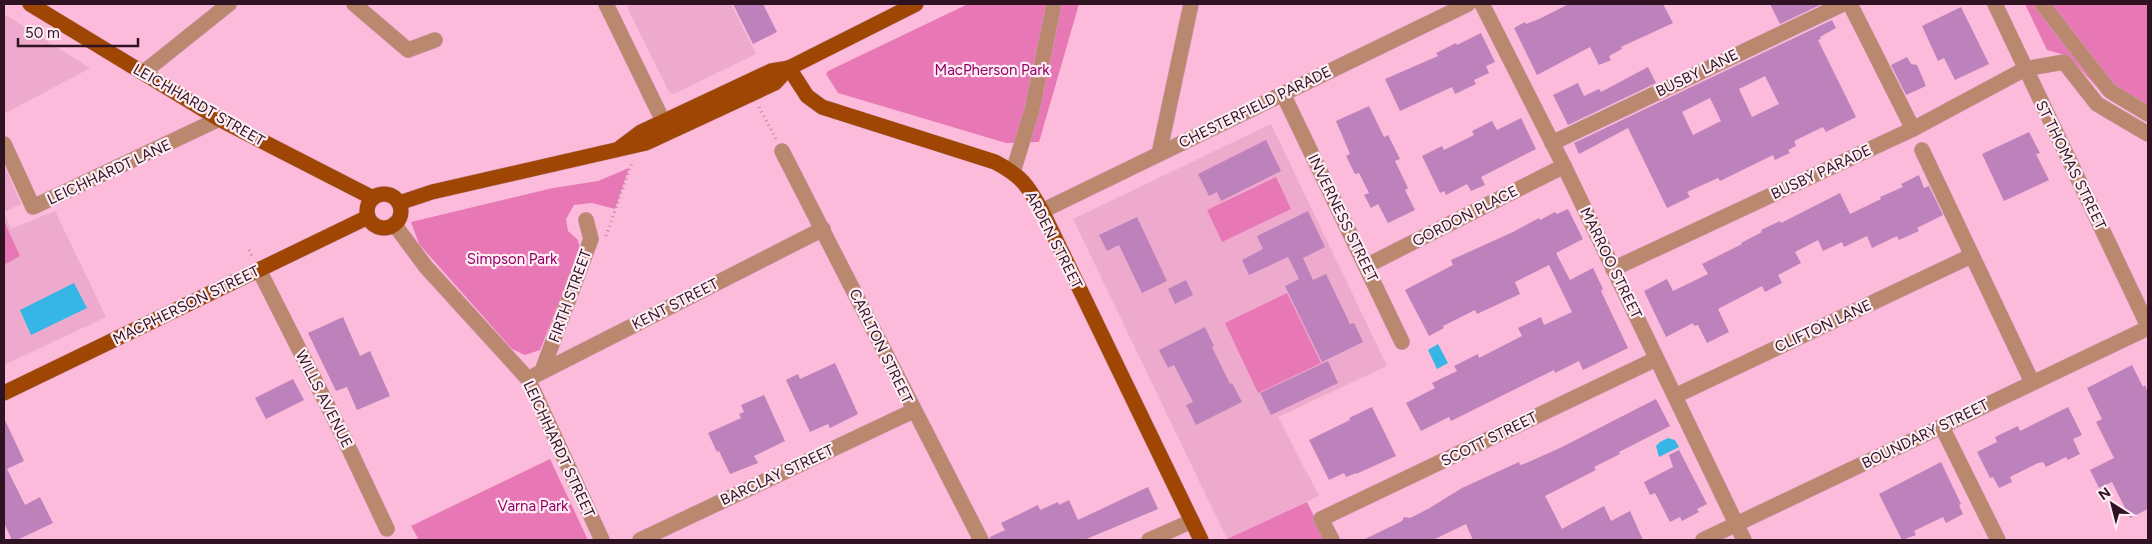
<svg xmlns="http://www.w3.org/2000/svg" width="2152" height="544" viewBox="0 0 2152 544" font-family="Figtree,sans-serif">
<rect width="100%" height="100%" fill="#fcbbdb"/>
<g fill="#eac">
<polygon points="633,4 731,4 756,54 674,94 669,92 627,7"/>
<polygon points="4,14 90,68 4,114"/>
<polygon points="1271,124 1387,366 1278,417 1319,496 1227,539 1073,219"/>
<polygon points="4,165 21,204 4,212"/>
<polygon points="55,211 106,317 4,365 4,213 11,229"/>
</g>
<g fill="#e878b5">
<polygon points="968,4 1079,4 1039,142 1006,143 838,93 826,74 828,71"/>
<polygon points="2025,4 2148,4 2148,122 2105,96 2068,56 2047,50"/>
<polygon points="629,168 615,209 592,203 574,205 566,219 568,231 578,240 580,250 540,350 525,355 512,349 419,244 411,222 553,188 598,181"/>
<polygon points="1276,177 1291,209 1222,242 1207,210"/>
<polygon points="4,221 20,256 4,265"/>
<polygon points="1287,293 1321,363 1258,393 1225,323"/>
<polygon points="550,459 588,540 414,540 418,538 411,526"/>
<polygon points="1307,502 1326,540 1228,540 1227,539"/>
</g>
<g fill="#36b6e6">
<polygon points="74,283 87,308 31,335 20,310"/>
<polygon points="1438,344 1448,363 1437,369 1428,350"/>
<polygon points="1668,438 1675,440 1679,447 1659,457 1656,446 1660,442"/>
</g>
<g fill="#bd82bb" fill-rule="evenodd">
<polygon points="733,4 763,4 777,32 753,44"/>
<polygon points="1569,4 1663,4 1673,23 1621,47 1622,49 1609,56 1611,60 1599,65 1590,47 1537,75 1514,28 1525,22 1526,24 1539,19"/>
<polygon points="1770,4 1822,4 1780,24"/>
<polygon points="1961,7 1989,64 1955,80 1944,58 1938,61 1922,26"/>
<path d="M1832,20L1836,28L1820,37L1821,39L1818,40L1856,117L1826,132L1823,127L1794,141L1796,146L1788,150L1790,153L1775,160L1773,155L1720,181L1718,178L1687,192L1690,197L1667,208L1628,128L1579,154L1574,143ZM1765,76L1779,104L1752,117L1739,89ZM1710,98L1721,121L1693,135L1682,112Z"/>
<polygon points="1481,33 1495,62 1486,66 1489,73 1474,80 1476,84 1455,94 1452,87 1400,111 1385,79 1438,56 1436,53 1456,43 1457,45"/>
<polygon points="1907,57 1911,64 1917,65 1926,86 1906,95 1891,65"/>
<polygon points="1648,67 1656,83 1568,125 1553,95 1578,83 1584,96 1599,89 1601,92"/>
<polygon points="1369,106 1384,137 1388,135 1400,159 1395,161 1408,188 1405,190 1415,210 1388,223 1378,204 1371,208 1364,195 1369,193 1359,173 1355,174 1346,156 1350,154 1336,121"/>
<polygon points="1521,118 1536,149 1481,177 1485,185 1471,191 1467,184 1446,195 1444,191 1440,193 1422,156 1442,146 1444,150 1474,135 1472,131 1492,121 1497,130"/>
<polygon points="2029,132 2040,153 2036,154 2049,180 2004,201 1982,154"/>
<polygon points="1266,140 1281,171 1221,201 1217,192 1209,196 1198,174"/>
<polygon points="1919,175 1924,188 1929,186 1943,215 1917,228 1919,231 1899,240 1897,236 1872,248 1867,236 1844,247 1842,242 1823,251 1818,240 1795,252 1801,263 1778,275 1782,283 1765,292 1762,286 1718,309 1729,332 1707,343 1698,325 1694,326 1693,323 1666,337 1644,291 1667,279 1673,291 1708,274 1702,264 1742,244 1741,243 1762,232 1761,230 1780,221 1781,223 1840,193 1850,214 1881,199 1880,197 1903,187 1901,184"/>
<polygon points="1568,209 1583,239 1556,253 1570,280 1593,268 1603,289 1601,291 1628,348 1583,370 1579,361 1555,373 1554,370 1451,421 1449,417 1421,431 1406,403 1435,388 1432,383 1457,371 1454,366 1478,354 1479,358 1522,336 1518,328 1541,317 1544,325 1572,312 1549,265 1515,282 1520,294 1477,314 1475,310 1443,326 1444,328 1429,336 1405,290 1453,265 1451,260 1513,232 1539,218 1540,220 1555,212 1557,214"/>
<polygon points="1308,211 1325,247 1303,258 1313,280 1326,274 1350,324 1354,323 1363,342 1322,362 1285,286 1299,279 1288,257 1249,275 1242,260 1263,249 1257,236"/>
<polygon points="1137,217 1167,281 1142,293 1119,245 1107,251 1099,235"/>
<polygon points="1186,280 1193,295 1175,304 1168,289"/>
<polygon points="343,317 360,356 370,351 390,396 357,410 347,387 336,391 308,333"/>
<polygon points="1205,327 1214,346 1212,347 1230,384 1232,383 1242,402 1196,425 1186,405 1193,402 1174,365 1168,368 1159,350"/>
<polygon points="1328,361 1338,383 1271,415 1260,393"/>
<polygon points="835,363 858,414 830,428 828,424 810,432 786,380 798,374 800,379"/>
<polygon points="2132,365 2143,387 2145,385 2148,393 2148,509 2130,518 2112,482 2099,488 2090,470 2114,458 2096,422 2102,419 2087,388"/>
<polygon points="293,379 304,400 266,419 255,398"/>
<polygon points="764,395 785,441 754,456 758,463 730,474 719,451 717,452 708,433 741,418 739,414 744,412 741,405"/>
<polygon points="1656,399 1670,426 1619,452 1620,454 1594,467 1596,470 1545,496 1562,529 1604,506 1611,521 1630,511 1643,540 1473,540 1466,524 1433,540 1363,540 1402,521 1404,517 1410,518 1428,509 1462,488 1519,462 1520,465 1524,464 1560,448"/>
<polygon points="1372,407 1396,456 1356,474 1356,473 1346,477 1344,473 1329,480 1309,440 1350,420 1349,418"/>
<polygon points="2068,407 2082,435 2073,439 2080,454 2068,460 2066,457 2046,467 2043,462 2038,463 2010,477 2012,482 1999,488 1993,477 1990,478 1977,452 1997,442 1995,437 2018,426 2020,431"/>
<polygon points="4,418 24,461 7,469 25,505 40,497 53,523 17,540 12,540 4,523"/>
<polygon points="1679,450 1707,504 1697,509 1699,512 1682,521 1680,517 1670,522 1655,493 1650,495 1644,482 1673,467 1669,455"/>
<polygon points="1941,462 1961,504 1959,505 1963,514 1946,523 1943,517 1914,531 1916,535 1902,540 1879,494"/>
<polygon points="1148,487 1158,509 1084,540 990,540 990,537 1005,530 1001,523 1038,505 1040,510 1058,502 1059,505 1069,500 1078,520"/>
</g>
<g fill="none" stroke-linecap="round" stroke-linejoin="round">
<defs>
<g id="minor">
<polyline points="354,4 408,50 435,40"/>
<polyline points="606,4 663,121"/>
<polyline points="1482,4 1564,166 1744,540"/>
<polyline points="1850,4 1913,129"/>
<polyline points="1995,4 2148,326"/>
<polyline points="2042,4 2110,91 2148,114"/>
<polyline points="144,72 229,4"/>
<polyline points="1283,94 1402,342"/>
<polyline points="1552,143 1843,4"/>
<polyline points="4,144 33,207 219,119"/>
<polyline points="1922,150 2032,382"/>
<polyline points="782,151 981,540"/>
<polyline points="1159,154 1191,4"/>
<polyline points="1013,172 1032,110 1054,4"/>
<polyline points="1042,211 1468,4"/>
<polyline points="394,224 426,267 528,379 602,540"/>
<polyline points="1366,266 1564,166"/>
<polyline points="1613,269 1913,129 2025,69 2064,62 2097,104 2148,134"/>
<polyline points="259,270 345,440 387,529"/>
<polyline points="542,371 591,239 586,220"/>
<polyline points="528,379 823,229"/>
<polyline points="1675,396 1971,256"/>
<polyline points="1942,427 1998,540"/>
<polyline points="640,540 913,411"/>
<polyline points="1149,540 1192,521"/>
<polyline points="1332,540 1321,519 1656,359"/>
<polyline points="1703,540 2148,328"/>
</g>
<g id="major">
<polyline points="30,4 219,119 373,198"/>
<path d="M789,68L807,96L822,107L995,162C1022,176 1028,186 1042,211L1201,540"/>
<polyline points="621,147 641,132 771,71 789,68"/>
<circle cx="384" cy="211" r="17"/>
<polyline points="399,203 432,192 646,143 775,83 789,68 916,4"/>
<polyline points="4,393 368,217"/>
</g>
</defs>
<use href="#minor" stroke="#d399b6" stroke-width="16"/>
<use href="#major" stroke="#d399b6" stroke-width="16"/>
<g stroke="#bb85a0" stroke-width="3" stroke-dasharray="1 4" stroke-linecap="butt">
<polyline points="759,107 776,139"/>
<polyline points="606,236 632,163"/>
<polyline points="249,250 253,258"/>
</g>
<use href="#minor" stroke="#ba886f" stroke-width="15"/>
<use href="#major" stroke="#9f4604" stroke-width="15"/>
</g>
<g text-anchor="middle" stroke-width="4.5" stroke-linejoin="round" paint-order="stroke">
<g font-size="15" fill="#960066" stroke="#feedf4">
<text x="992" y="75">MacPherson Park</text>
<text x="512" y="264">Simpson Park</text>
<text x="533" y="511">Varna Park</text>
</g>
<g font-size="15" fill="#301323" stroke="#feedf4">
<text transform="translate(1697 73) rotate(-26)" y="5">BUSBY LANE</text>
<text transform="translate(199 105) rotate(30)" y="5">LEICHHARDT STREET</text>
<text transform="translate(1255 107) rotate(-26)" y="5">CHESTERFIELD PARADE</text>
<text transform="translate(2071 165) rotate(64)" y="5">ST THOMAS STREET</text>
<text transform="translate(109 172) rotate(-25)" y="5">LEICHHARDT LANE</text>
<text transform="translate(1821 172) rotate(-25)" y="5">BUSBY PARADE</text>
<text transform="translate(1465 216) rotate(-27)" y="5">GORDON PLACE</text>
<text transform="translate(1343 218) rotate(64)" y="5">INVERNESS STREET</text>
<text transform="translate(1054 240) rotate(63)" y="5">ARDEN STREET</text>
<text transform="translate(1611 263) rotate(64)" y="5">MARROO STREET</text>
<text transform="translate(570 296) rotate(-70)" y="5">FIRTH STREET</text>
<text transform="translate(675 304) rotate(-27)" y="5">KENT STREET</text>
<text transform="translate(186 305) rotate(-26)" y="5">MACPHERSON STREET</text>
<text transform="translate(1823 326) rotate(-25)" y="5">CLIFTON LANE</text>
<text transform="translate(881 346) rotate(64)" y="5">CARLTON STREET</text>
<text transform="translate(324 399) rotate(63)" y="5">WILLS AVENUE</text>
<text transform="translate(1925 434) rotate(-26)" y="5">BOUNDARY STREET</text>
<text transform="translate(1489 439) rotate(-26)" y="5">SCOTT STREET</text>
<text transform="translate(559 449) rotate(65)" y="5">LEICHHARDT STREET</text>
<text transform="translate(777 475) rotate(-25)" y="5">BARCLAY STREET</text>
</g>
</g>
<rect width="2152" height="544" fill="none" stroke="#301323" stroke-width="10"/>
<g transform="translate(2112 504) rotate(324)" stroke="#feedf4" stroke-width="4" paint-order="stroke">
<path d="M0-4L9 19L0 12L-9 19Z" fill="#301323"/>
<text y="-8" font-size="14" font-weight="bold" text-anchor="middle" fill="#301323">N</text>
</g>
<path d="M18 38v8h120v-8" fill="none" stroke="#301323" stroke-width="2.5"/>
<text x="25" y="38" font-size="15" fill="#301323" stroke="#feedf4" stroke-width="4" paint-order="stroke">50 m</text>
</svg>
